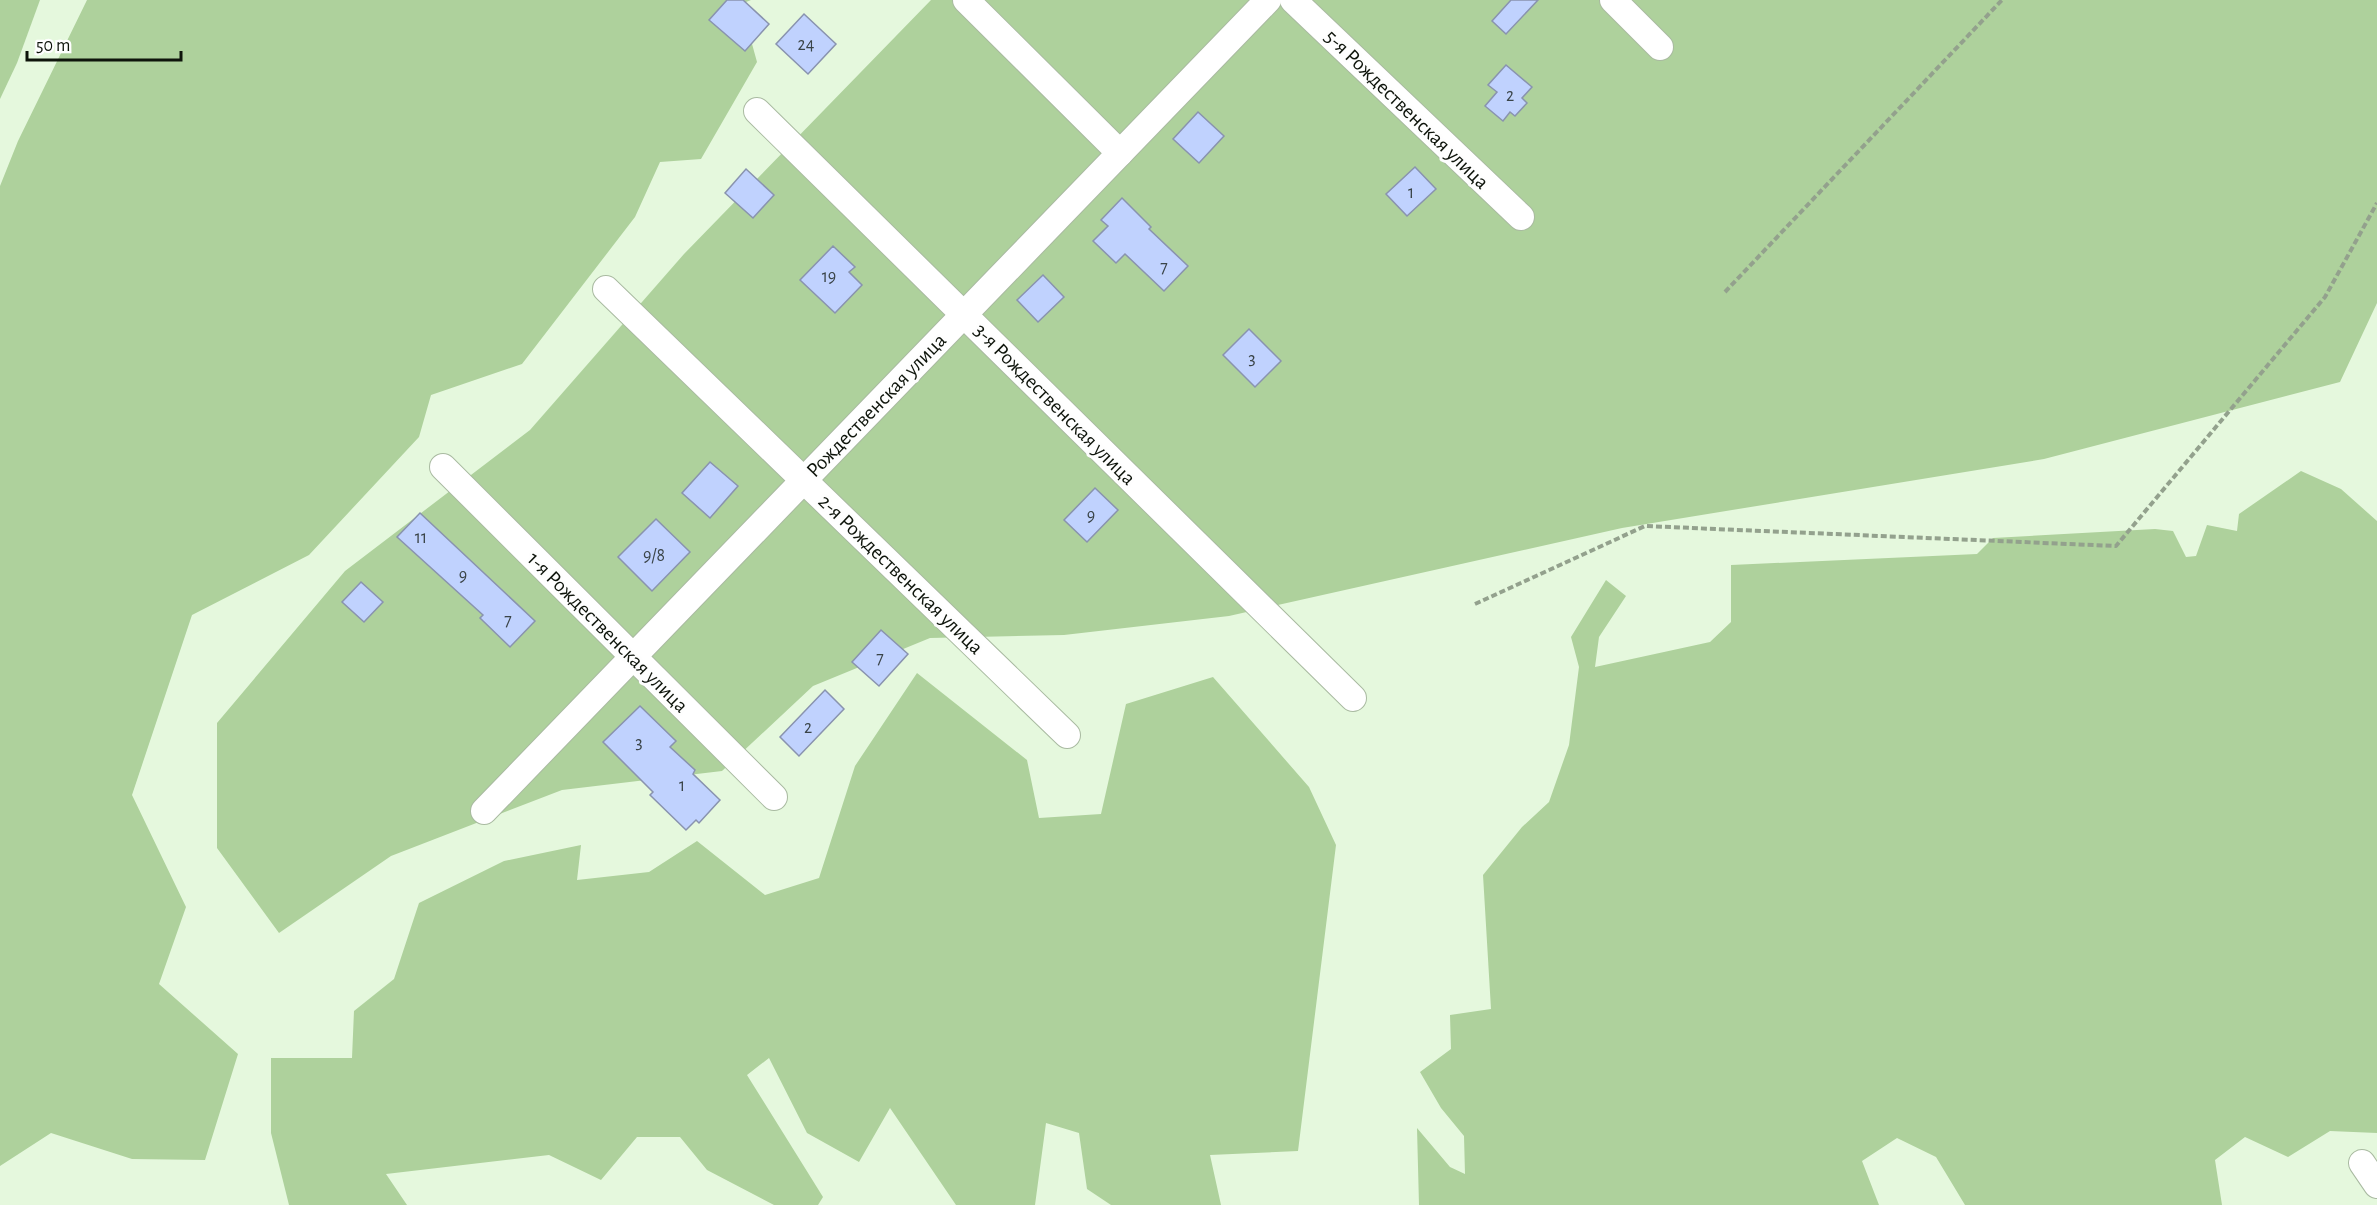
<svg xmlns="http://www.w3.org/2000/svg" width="2377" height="1205" viewBox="0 0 2377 1205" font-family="'Alegreya Sans',sans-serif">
<rect width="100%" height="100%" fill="#e5f8dd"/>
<g fill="#aed19c">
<polygon points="0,0 40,0 17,63 0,99"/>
<polygon points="87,0 751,0 741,4 757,62 701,159 660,162 635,217 522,364 431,395 419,437 309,555 192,615 132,795 186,907 159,984 238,1054 205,1160 132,1159 51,1133 0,1166 0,186 18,141"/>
<polygon points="931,0 2377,0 2377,303 2340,382 2044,459 1622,528 1229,616 1064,635 930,638 813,686 722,771 562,790 391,856 279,933 217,848 217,723 345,571 530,430 684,254"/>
<polygon points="2301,471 2341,489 2377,521 2377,1133 2330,1131 2288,1157 2245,1137 2215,1160 2222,1205 1965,1205 1936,1157 1897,1138 1862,1161 1879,1205 1419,1205 1417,1128 1450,1167 1465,1174 1464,1136 1441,1108 1420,1072 1451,1049 1450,1015 1491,1009 1483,875 1522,827 1549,802 1569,745 1579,667 1571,637 1606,580 1626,596 1599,637 1595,667 1710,642 1731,622 1731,565 1977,554 1993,538 2155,529 2173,531 2186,557 2196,556 2207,525 2237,531 2239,514"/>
<polygon points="917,673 1027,760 1039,818 1101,814 1126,704 1213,677 1309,787 1336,845 1298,1151 1210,1155 1221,1205 1111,1205 1087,1189 1079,1133 1046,1123 1035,1205 956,1205 890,1108 859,1162 807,1133 769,1058 747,1075 823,1197 818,1205 774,1205 707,1170 680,1137 637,1137 601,1180 549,1155 386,1174 407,1205 289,1205 271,1133 271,1058 352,1058 354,1011 394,979 419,903 504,861 581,845 577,880 649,872 697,841 765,895 819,878 855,766"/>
</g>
<g fill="#c0d2fe" stroke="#8993ae" stroke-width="1.5">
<polygon points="727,0 743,0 769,24 745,51 709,20"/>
<polygon points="1511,0 1538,0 1506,34 1492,21"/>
<polygon points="804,14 836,44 808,74 776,44"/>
<polygon points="1506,65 1532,87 1522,98 1527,103 1515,116 1510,112 1503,121 1485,106 1497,92 1488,85"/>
<polygon points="1198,112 1224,136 1199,163 1173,139"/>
<polygon points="1415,167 1436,189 1407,216 1386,194"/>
<polygon points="746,169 774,195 753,218 725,193"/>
<polygon points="1122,198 1151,227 1149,229 1188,266 1164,291 1125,254 1116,263 1093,241 1108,226 1101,220"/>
<polygon points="833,246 855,267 849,272 862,285 835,313 800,280"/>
<polygon points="1043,275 1064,297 1038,322 1017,300"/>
<polygon points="1249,329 1281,361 1255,387 1223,355"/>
<polygon points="710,462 738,486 710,518 682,493"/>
<polygon points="1095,488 1118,510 1087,542 1064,520"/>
<polygon points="420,513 535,621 510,647 480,618 483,615 397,537"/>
<polygon points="656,519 690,552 652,591 618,557"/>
<polygon points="361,582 383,602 364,622 342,602"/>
<polygon points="881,630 908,654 879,686 852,662"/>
<polygon points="825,690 844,709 799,756 780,737"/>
<polygon points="640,706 676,741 670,747 695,770 693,774 720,800 699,823 696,820 686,830 650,795 653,792 603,742"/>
</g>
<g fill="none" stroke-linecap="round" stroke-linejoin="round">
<defs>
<g id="minor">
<polyline points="966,0 1120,153"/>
<polyline points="1293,0 1521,217"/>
<polyline points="1613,0 1660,47"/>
<polyline points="757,111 1353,698"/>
<polyline points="606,289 1067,735"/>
<polyline points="443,467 774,797"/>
<polyline points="484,811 1268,0"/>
<polyline points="2362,1163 2377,1185"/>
</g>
</defs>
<use href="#minor" stroke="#a9baa1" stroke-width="28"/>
<g stroke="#93a18d" stroke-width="4" stroke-dasharray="6 3" stroke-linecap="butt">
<polyline points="1725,292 2002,0"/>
<polyline points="1475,604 1645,526 2116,546 2325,297 2377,203"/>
</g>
<use href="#minor" stroke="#fff" stroke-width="26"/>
</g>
<g text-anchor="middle" stroke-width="6" stroke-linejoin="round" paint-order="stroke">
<g font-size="18" fill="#3a4448">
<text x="806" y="50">24</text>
<text x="1510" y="101">2</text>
<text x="1411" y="198">1</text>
<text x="1164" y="273">7</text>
<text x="829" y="282">19</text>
<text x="1252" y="364">3</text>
<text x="1091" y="521">9</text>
<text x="421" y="543">11</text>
<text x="654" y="561">9/8</text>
<text x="463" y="581">9</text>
<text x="508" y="626">7</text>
<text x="880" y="664">7</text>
<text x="808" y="733">2</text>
<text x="639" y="748">3</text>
<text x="682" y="791">1</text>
</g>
<g font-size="21" fill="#0e140b" stroke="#fefefe">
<text transform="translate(1407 109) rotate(44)" y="7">5-я Рождественская улица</text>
<text transform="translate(1055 404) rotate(45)" y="7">3-я Рождественская улица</text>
<text transform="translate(876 405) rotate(-46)" y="7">Рождественская улица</text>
<text transform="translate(901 574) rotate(44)" y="7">2-я Рождественская улица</text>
<text transform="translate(608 632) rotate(45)" y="7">1-я Рождественская улица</text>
</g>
</g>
<path d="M27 51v9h154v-9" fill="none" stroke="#0e140b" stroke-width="3"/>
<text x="36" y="51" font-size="18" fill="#0e140b" stroke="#fefefe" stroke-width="4.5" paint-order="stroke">50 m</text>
</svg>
